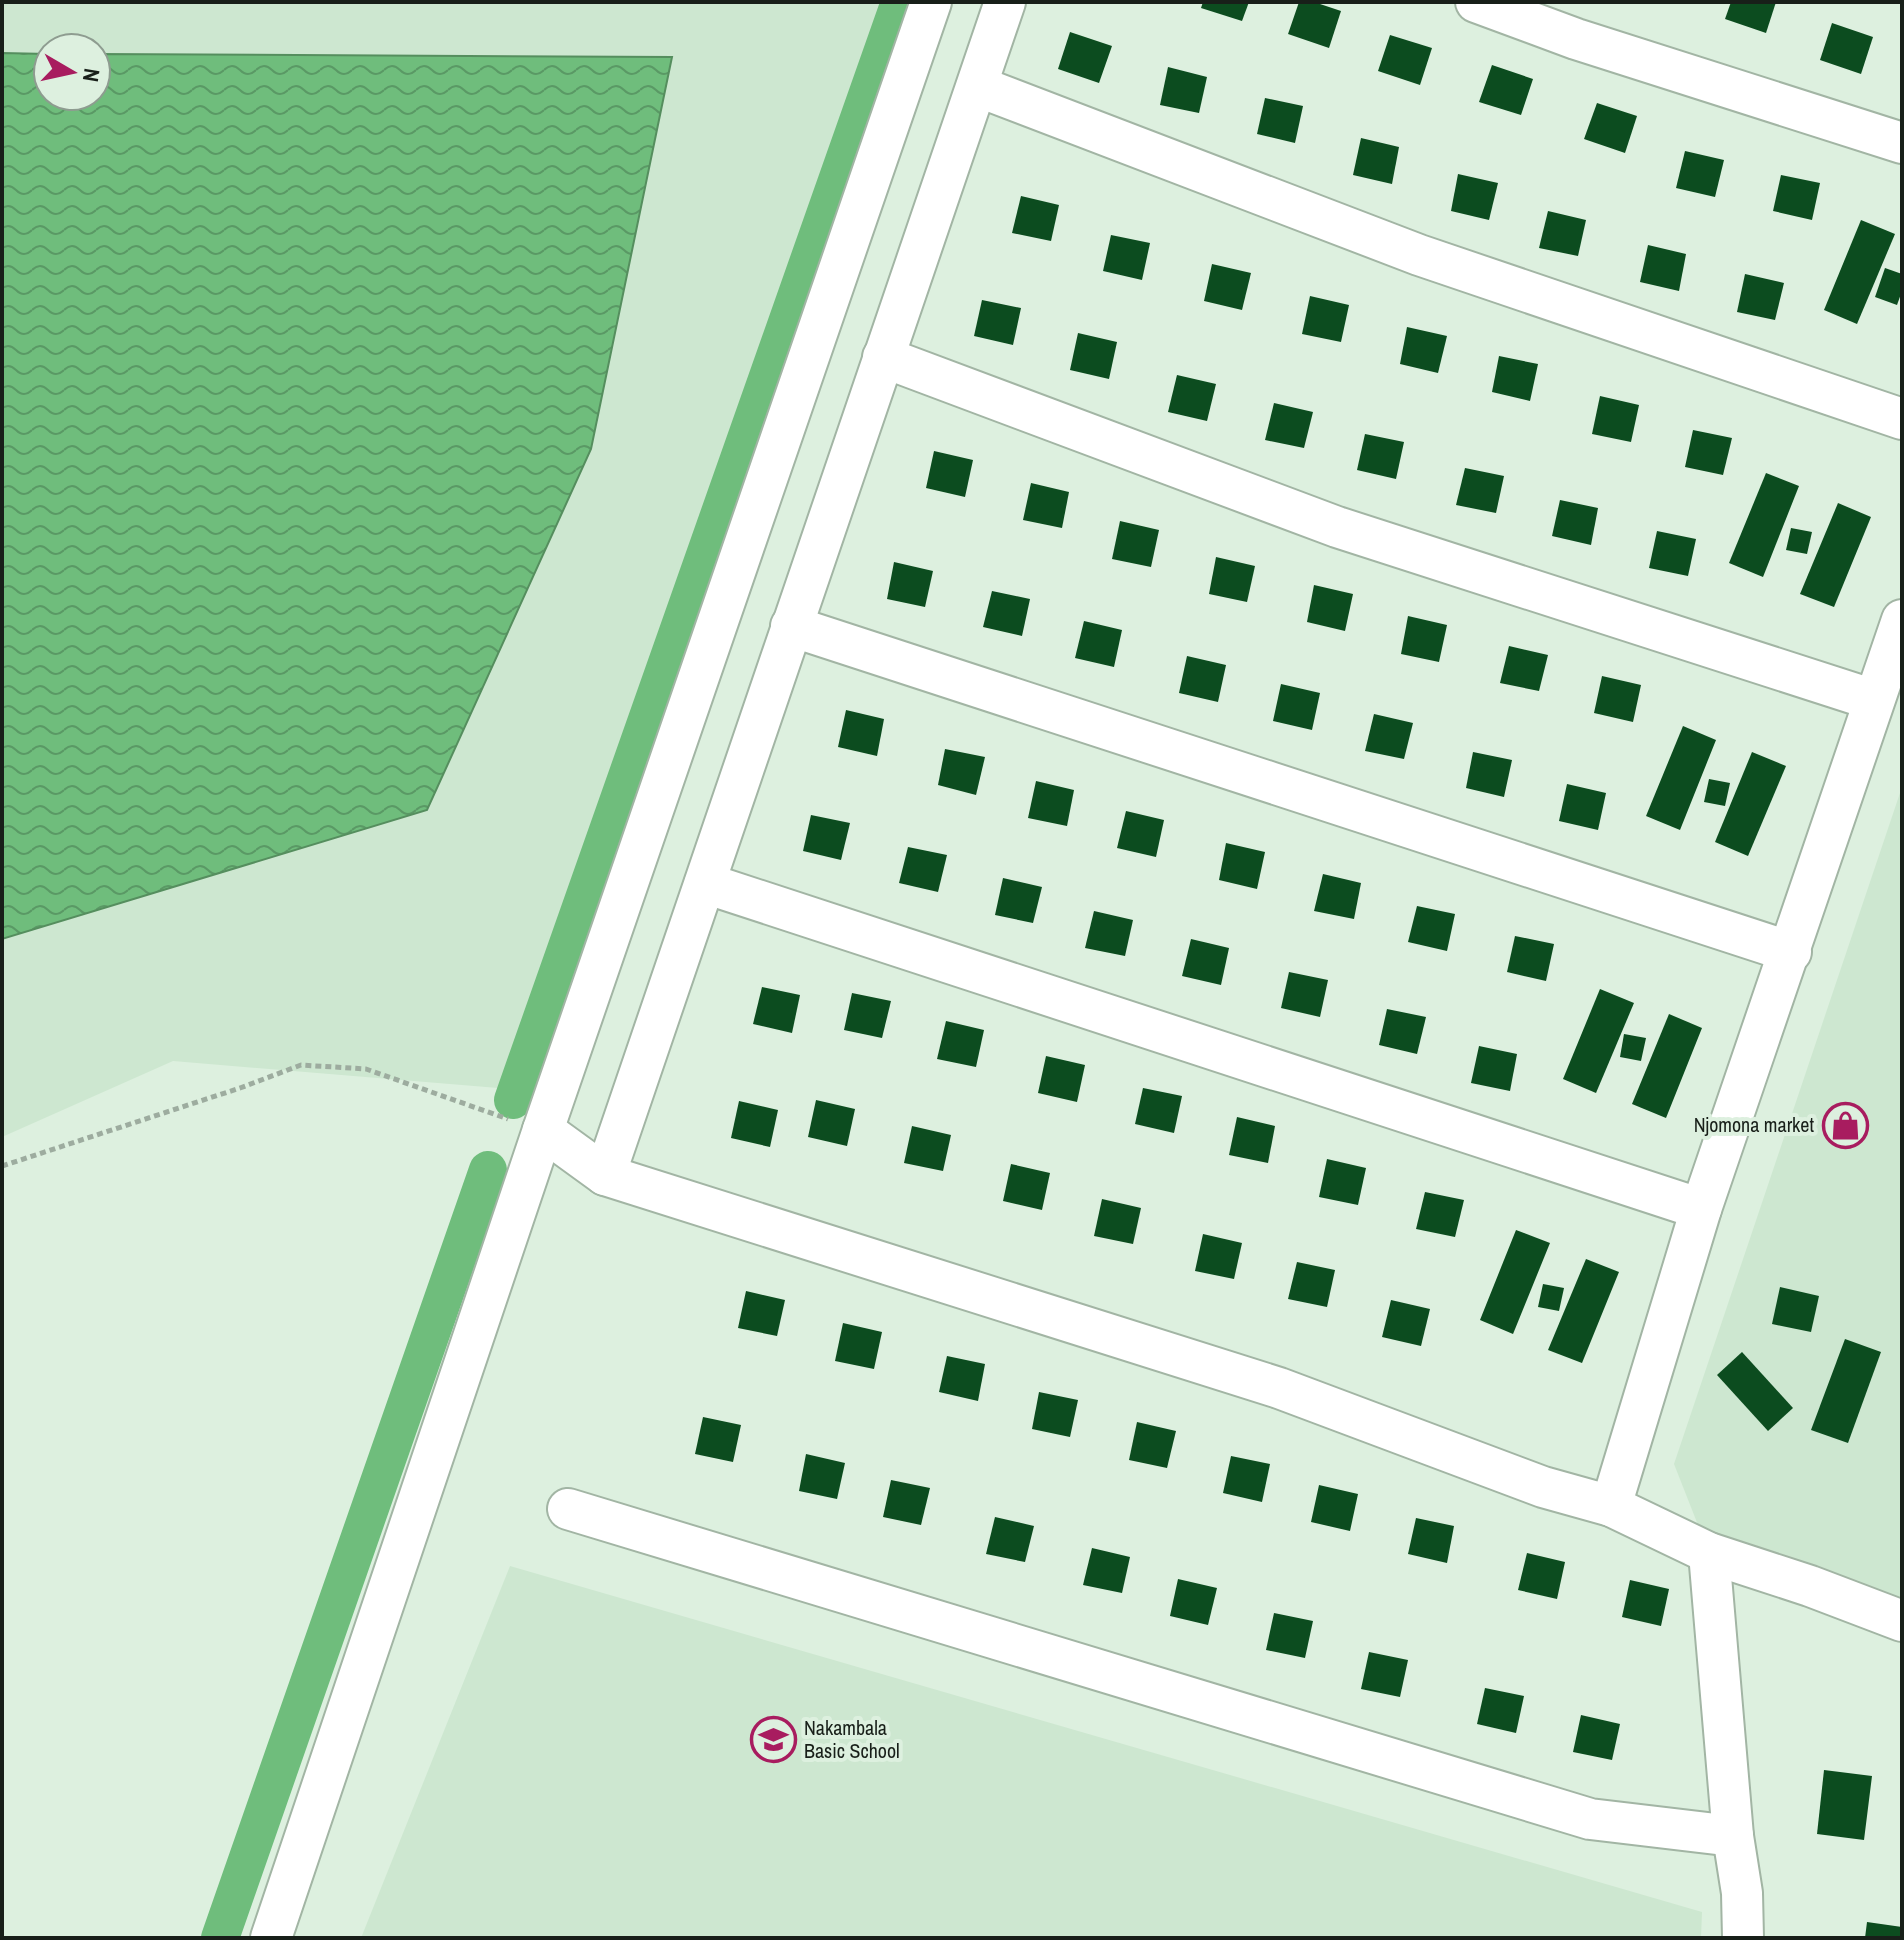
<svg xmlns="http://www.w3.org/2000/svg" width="1904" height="1940" viewBox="0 0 1904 1940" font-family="'Archivo Narrow',sans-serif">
<defs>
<pattern id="water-waves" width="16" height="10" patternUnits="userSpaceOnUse" patternTransform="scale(2)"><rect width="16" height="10" fill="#6fbd7c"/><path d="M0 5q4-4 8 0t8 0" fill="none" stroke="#5a9965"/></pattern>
</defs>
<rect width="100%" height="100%" fill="#ddf0df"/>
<g fill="#cde7d0" fill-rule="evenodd">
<path d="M2,2H887L521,1090L173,1061L2,1137ZM48,48H96V96H48Z"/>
<polygon points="1902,787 1902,1612 1709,1553 1674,1464"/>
<polygon points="510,1566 1702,1912 1701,1938 361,1938"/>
</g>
<polygon fill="url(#water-waves)" stroke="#558e5e" stroke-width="2" points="2,53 48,54 48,96 96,96 96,54 672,57 591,449 427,810 2,939"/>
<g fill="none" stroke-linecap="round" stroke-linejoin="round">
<g stroke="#6fbd7c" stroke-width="38">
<polyline points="513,1100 900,2"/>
<polyline points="220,1938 488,1170"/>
</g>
</g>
<g fill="#0c4c1f">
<polygon points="1203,2 1249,2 1242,21 1201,8"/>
<polygon points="1299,2 1314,2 1341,11 1329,48 1288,34"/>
<polygon points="1731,2 1776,2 1766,33 1725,19"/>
<polygon points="1832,23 1873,37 1861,74 1820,60"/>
<polygon points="1070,32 1112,46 1099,83 1058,69"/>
<polygon points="1390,35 1432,48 1420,85 1378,71"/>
<polygon points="1492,65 1533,79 1521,115 1479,102"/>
<polygon points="1168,67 1207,77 1199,113 1160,105"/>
<polygon points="1265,98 1303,106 1295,143 1257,134"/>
<polygon points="1597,103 1637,116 1625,153 1584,139"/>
<polygon points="1361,138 1399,147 1392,184 1353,175"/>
<polygon points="1685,151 1724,160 1715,197 1676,188"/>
<polygon points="1458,174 1498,183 1489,220 1451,211"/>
<polygon points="1781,175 1820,183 1812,220 1773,211"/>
<polygon points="1021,196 1059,205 1051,241 1012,233"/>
<polygon points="1548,211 1586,220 1578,256 1539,248"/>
<polygon points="1861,220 1895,234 1857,324 1824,310"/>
<polygon points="1111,235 1150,243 1142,280 1103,271"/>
<polygon points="1648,245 1686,254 1679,291 1640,282"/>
<polygon points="1212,264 1251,273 1242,310 1204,301"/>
<polygon points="1885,268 1902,274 1902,291 1897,305 1875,297"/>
<polygon points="1745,274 1784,283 1775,320 1737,312"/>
<polygon points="1310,296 1349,305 1341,342 1302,334"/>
<polygon points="982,300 1021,308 1013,345 974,336"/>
<polygon points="1407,327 1447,336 1438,373 1400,364"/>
<polygon points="1078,333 1117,342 1109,379 1070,370"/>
<polygon points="1499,356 1538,364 1530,401 1492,392"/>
<polygon points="1177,375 1216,384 1207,421 1168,412"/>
<polygon points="1600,396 1639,405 1631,442 1592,434"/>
<polygon points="1274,403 1313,412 1304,448 1265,440"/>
<polygon points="1693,430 1732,438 1723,475 1685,467"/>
<polygon points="1365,434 1404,442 1396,479 1357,470"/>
<polygon points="934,451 973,460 965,497 926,488"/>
<polygon points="1465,468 1504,476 1496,513 1456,505"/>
<polygon points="1766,473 1799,486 1763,577 1729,563"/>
<polygon points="1031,483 1069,492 1062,528 1023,520"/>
<polygon points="1560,500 1598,508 1591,545 1552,536"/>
<polygon points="1838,503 1871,517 1834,607 1800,594"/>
<polygon points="1120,521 1159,530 1151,567 1112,559"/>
<polygon points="1791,528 1812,532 1807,554 1786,550"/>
<polygon points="1657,531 1696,539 1688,576 1649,568"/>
<polygon points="1216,557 1255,566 1247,602 1209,594"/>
<polygon points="894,562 933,571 925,607 887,599"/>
<polygon points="1314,585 1353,594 1345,631 1307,622"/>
<polygon points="992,591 1030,599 1022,636 983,627"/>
<polygon points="1408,616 1447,625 1439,662 1401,654"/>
<polygon points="1084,621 1122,630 1114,667 1075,658"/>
<polygon points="1509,646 1548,655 1539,691 1500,683"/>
<polygon points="1187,656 1226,665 1218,702 1179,693"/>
<polygon points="1602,676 1641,685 1633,722 1594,713"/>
<polygon points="1281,684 1320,693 1312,730 1273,721"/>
<polygon points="846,710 884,719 877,756 838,747"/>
<polygon points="1374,714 1413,723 1404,759 1365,751"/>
<polygon points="1683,726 1716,740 1680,830 1646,816"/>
<polygon points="945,749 985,757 976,795 938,785"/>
<polygon points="1473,752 1512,760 1504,797 1466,788"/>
<polygon points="1752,752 1786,766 1748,856 1715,842"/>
<polygon points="1709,779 1730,783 1725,806 1704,802"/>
<polygon points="1036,781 1074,790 1067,826 1028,818"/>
<polygon points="1567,784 1606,793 1598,830 1559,821"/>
<polygon points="1126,811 1164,820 1156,857 1117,848"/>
<polygon points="811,815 850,823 841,860 803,851"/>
<polygon points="1226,843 1265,852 1257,889 1219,880"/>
<polygon points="908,847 947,855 938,892 899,883"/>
<polygon points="1323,874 1361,883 1354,919 1314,911"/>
<polygon points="1003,878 1042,887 1033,923 995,915"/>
<polygon points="1417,906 1455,914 1447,951 1408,942"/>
<polygon points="1094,911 1133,920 1125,956 1085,948"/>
<polygon points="1515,936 1554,944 1546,981 1507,972"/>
<polygon points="1191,939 1229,948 1221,985 1182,976"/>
<polygon points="1289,972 1328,980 1320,1017 1281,1008"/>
<polygon points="762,987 800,995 792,1033 753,1024"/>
<polygon points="1600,989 1634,1003 1596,1093 1563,1079"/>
<polygon points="852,993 891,1001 882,1038 844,1030"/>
<polygon points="1387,1009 1426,1017 1417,1054 1379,1045"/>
<polygon points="1669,1014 1702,1028 1666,1118 1632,1104"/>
<polygon points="946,1021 984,1030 976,1067 937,1059"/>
<polygon points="1624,1034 1646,1038 1641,1061 1620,1057"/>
<polygon points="1479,1046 1517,1054 1510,1091 1471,1083"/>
<polygon points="1046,1056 1085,1065 1077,1102 1038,1093"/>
<polygon points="1143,1088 1182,1096 1174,1133 1135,1124"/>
<polygon points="816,1100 855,1109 847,1146 808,1137"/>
<polygon points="739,1101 778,1110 770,1147 731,1138"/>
<polygon points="1237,1117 1275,1126 1268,1163 1229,1155"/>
<polygon points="912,1126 951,1135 943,1171 904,1163"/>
<polygon points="1327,1159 1366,1168 1358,1205 1319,1197"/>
<polygon points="1011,1164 1050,1173 1042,1210 1003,1201"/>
<polygon points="1425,1192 1464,1200 1455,1237 1416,1229"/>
<polygon points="1102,1199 1141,1208 1133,1244 1094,1236"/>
<polygon points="1516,1230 1550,1243 1513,1334 1480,1320"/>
<polygon points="1203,1234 1242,1243 1234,1279 1195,1271"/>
<polygon points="1586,1259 1619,1272 1582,1363 1548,1350"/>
<polygon points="1297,1262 1335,1270 1327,1307 1288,1299"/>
<polygon points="1543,1284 1564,1288 1559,1311 1538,1307"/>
<polygon points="1780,1287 1819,1296 1811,1332 1772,1324"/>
<polygon points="746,1291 785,1300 777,1336 738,1328"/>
<polygon points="1391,1300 1430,1309 1421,1346 1382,1337"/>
<polygon points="843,1323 882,1332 874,1369 835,1361"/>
<polygon points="1845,1339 1881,1352 1848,1443 1811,1430"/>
<polygon points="1742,1352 1793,1408 1768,1431 1717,1375"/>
<polygon points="947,1356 985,1364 978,1401 939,1392"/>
<polygon points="1039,1392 1078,1400 1070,1437 1032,1429"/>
<polygon points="703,1417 741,1425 733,1462 695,1454"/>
<polygon points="1137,1422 1176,1431 1167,1468 1129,1460"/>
<polygon points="806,1454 845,1463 837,1499 799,1491"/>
<polygon points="1231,1456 1270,1464 1262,1502 1223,1493"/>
<polygon points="891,1480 930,1488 921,1525 883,1517"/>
<polygon points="1319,1485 1358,1494 1350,1531 1311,1522"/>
<polygon points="995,1517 1034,1526 1025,1562 986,1554"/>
<polygon points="1416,1518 1454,1526 1447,1563 1408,1554"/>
<polygon points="1092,1548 1130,1557 1122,1593 1083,1585"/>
<polygon points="1527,1553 1565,1562 1557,1599 1518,1590"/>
<polygon points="1178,1579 1217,1588 1208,1625 1170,1616"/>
<polygon points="1630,1580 1669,1589 1661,1626 1622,1617"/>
<polygon points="1274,1613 1313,1621 1305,1658 1266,1650"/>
<polygon points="1369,1652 1408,1660 1400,1697 1361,1689"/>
<polygon points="1485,1688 1524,1696 1516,1733 1477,1724"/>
<polygon points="1581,1715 1620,1724 1612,1760 1573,1752"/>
<polygon points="1824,1770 1872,1776 1864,1840 1817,1834"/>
<polygon points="1867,1922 1902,1927 1902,1938 1865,1938"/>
</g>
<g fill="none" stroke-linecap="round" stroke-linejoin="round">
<defs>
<g id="minor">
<polyline points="1476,2 1576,39 1902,143"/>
<polyline points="977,86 1419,255 1902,419"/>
<polyline points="883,357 1337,527 1874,700"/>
<polyline points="791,626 1791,952"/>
<polyline points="705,883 1701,1209"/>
<polyline points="543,1130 605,1175 1279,1388 1543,1487 1611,1506 1709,1553 1810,1586 1902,1621"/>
<polyline points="605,1175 1005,2"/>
<polyline points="1611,1506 1701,1209 1902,620"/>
<polyline points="568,1509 1590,1819 1733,1836"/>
<polyline points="1709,1553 1733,1836 1742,1893 1743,1938"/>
<polyline points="271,1938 543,1130 931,2"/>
</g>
</defs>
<use href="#minor" stroke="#a2b5a4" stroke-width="44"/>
<polyline stroke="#9dac9f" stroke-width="5" stroke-dasharray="6 4" stroke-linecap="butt" points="2,1166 240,1088 301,1065 366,1069 508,1119"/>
<use href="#minor" stroke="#fff" stroke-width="40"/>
</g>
<defs>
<symbol id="shop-ring" viewBox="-11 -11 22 22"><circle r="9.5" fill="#ddf0df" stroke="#a81c5f" stroke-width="1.5"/><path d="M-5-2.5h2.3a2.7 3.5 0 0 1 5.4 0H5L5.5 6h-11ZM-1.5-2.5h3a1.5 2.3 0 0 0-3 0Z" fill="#a81c5f"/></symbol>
<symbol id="school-ring" viewBox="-11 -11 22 22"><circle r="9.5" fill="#ddf0df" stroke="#a81c5f" stroke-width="1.5"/><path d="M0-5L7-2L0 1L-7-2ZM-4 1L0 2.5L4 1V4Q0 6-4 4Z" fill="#a81c5f"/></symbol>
</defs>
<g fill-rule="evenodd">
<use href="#shop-ring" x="1820" y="1100" width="51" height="51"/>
<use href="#school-ring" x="748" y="1714" width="51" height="51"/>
</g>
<g text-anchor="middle" stroke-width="8" stroke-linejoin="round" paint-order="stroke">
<g font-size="20" fill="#181f19" stroke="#ddf0df" text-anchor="end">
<text x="1814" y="1132">Njomona market</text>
<text x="804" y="1735" text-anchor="start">Nakambala<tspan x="804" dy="23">Basic School</tspan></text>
</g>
</g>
<rect width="1904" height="1940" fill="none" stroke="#181f19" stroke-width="8"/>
<g transform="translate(72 72) rotate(99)"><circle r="38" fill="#ddf0df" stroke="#8e9c90" stroke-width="2"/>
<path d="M0-6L14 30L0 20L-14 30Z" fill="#a81c5f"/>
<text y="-12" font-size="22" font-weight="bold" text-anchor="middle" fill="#181f19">N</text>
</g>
</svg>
